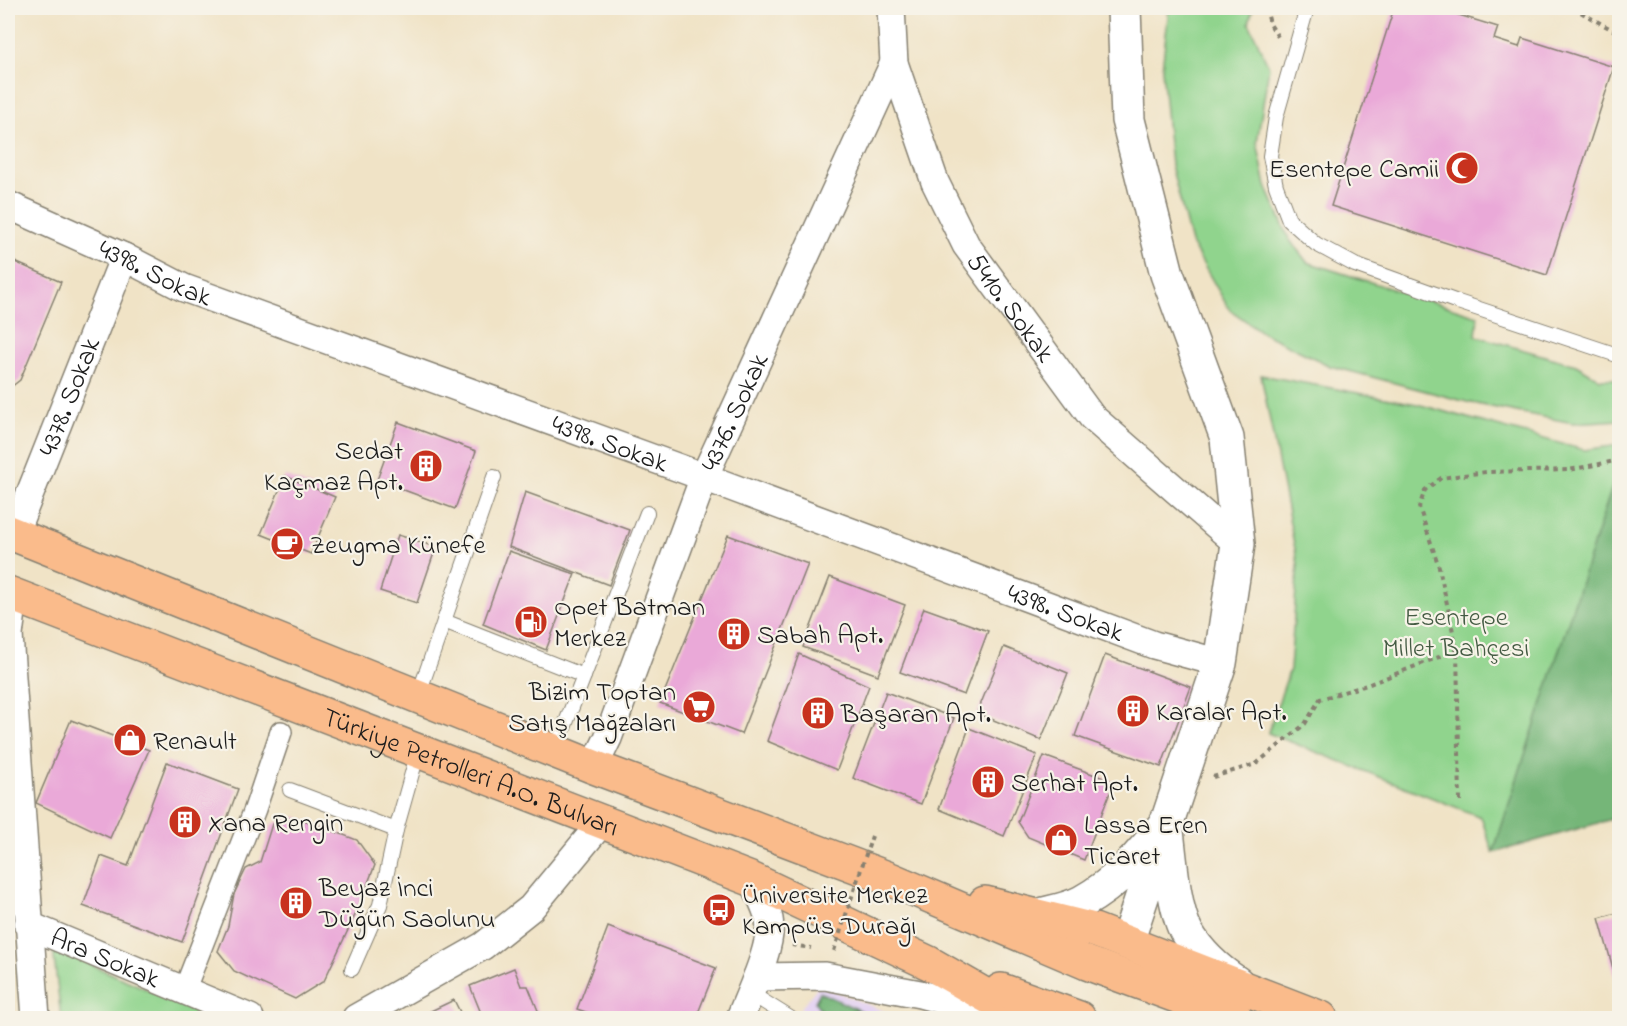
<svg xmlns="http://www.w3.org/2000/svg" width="1627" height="1026" viewBox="0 0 1627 1026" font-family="'Indie Flower',sans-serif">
<rect width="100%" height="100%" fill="#f7f3e8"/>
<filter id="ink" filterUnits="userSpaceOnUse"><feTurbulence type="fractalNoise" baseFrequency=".0167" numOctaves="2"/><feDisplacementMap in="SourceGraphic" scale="12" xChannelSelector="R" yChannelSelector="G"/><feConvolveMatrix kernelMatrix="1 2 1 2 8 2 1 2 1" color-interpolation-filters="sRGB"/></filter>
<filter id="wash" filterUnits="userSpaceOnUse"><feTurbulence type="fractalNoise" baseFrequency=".008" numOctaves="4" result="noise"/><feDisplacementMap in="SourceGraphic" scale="24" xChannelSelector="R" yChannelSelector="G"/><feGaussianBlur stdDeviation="1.35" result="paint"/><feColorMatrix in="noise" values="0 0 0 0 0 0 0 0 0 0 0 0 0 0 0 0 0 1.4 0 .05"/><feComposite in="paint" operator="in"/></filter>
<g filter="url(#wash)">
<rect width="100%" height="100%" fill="#f0e3c6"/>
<polygon fill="#e4d3f2" points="819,985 901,1018 793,1018"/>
<g fill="#90d48d" stroke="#567854" stroke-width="1.5">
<polygon points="1169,8 1253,8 1249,23 1269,67 1257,142 1266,186 1289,239 1307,262 1478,316 1476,336 1576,365 1600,379 1619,379 1619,420 1573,423 1471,403 1330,366 1263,333 1229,309 1191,243 1171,165 1162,69"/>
<polygon points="1261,375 1417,404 1584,450 1619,445 1619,817 1493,853 1481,817 1268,733 1290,669 1298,564"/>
<polygon points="53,948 212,1018 61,1018"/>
</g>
<g fill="#74b678" stroke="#48694a" stroke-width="1.5">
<polygon points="1619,476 1619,817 1493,853 1615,478"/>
<polygon points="820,992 875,1018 826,1018 815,1002"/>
</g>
<g id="blocks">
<g fill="#eaa9d8">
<polygon points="1394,8 1436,8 1498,27 1494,39 1519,47 1522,38 1614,67 1547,275 1331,206"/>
<polygon points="8,259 61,282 20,380 11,387 8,386"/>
<polygon points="398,422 476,451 455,509 377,480"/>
<polygon points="285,476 335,497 311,554 261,534"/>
<polygon points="525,492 630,530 609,585 509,547"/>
<polygon points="398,535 436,547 417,603 380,591"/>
<polygon points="728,535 808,564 741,734 660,703"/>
<polygon points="509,551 575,574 546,650 483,624"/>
<polygon points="830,577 905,605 878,675 803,647"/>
<polygon points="924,608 988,631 964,695 900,672"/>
<polygon points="1004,647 1068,673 1041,740 977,713"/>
<polygon points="799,654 869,686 837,770 767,741"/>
<polygon points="1105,655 1191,687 1161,767 1075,736"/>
<polygon points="886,692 954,718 921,804 853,778"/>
<polygon points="71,720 149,750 110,838 36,803"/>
<polygon points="969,728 1037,755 1004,836 939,809"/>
<polygon points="1044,756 1114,782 1084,860 1028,837 1018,822"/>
<polygon points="167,762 238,789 182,942 83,906 101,856 128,866"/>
<polygon points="296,817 357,840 375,865 357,911 324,981 295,999 234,971 218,951 228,926 234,894 246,869 260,862 272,824"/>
<polygon points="1620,912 1620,990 1619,990 1599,918"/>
<polygon points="608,927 716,968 696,1018 603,1018 577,1009"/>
<polygon points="514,968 521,986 528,986 541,1018 483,1018 470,986"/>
<polygon points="454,1000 463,1018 416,1018"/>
</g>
</g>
</g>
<g filter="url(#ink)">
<use href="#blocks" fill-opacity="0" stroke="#868071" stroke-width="1.5"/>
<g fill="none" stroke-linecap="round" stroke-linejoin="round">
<defs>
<g id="service">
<polyline points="1307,8 1276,117 1270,156 1276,186 1289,220 1316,244 1355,265 1455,301 1620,356"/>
<polyline points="444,621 584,676"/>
<polyline points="418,696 494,477"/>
<polyline points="555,751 647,513"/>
<polyline points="290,790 396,830"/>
<polyline points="352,969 380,905 396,830 418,752"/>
<polyline points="750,993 790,1018"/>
</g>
<polyline id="pedestrian" points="184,991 255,809 281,732"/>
<g id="minor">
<path id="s1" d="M891,8L894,63L935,182L966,245L1092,417L1238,544"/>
<path id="s2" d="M8,205L124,257L184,288L704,477L1154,645L1220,663"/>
<path id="s3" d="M14,534L124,257"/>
<polyline points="14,596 9,635 36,1018"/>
<path id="s4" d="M594,767L608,738L704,477L894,63"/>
<path id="s5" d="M28,925L250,1018"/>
<polyline points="757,977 825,976 920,994 1008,1018"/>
<polyline points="356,1018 483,946 531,908 602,822"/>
<path d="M740,1018C749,995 774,944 769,919C766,906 758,892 753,880"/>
</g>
<g id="tertiary">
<polyline points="1124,8 1128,120 1167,274 1227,438 1238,544 1220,663 1127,942"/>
<path d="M1037,916C1051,912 1069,909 1082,902C1117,883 1142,854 1166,823C1170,852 1173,909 1187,933C1199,953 1217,970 1237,983"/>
</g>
<g id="trunk">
<polyline points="8,532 594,767 890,879 1087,963 1236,1018"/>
<path id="s6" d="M8,593L753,880L929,963L1025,1018"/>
<polyline points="985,903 1094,930 1321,1018"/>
<polyline points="1001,990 1079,1018"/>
</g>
</defs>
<use href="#service" stroke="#868071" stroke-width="16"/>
<use href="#pedestrian" stroke="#868071" stroke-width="24"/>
<use href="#minor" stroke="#868071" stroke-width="30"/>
<use href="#tertiary" stroke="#868071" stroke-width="36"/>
<use href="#trunk" stroke="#868071" stroke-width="36"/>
<g stroke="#868071" stroke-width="4" stroke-dasharray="4.5 4.5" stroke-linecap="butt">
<polyline points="1266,8 1270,24 1278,37"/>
<polyline points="1573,8 1620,34"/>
<polyline points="1213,777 1256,764 1305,724 1320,699 1367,685 1457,650"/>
<polyline points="1460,801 1457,650 1439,567 1419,507 1425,490 1441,478 1486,472 1569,470 1620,460"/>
<polyline points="792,945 811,948"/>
</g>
<use href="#service" stroke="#fff" stroke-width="14"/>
<use href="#pedestrian" stroke="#fff" stroke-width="21"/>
<use href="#minor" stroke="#fff" stroke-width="27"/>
<use href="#tertiary" stroke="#fff" stroke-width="33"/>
<use href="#trunk" stroke="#fabb8b" stroke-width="33"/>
<polyline stroke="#868071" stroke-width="4" stroke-dasharray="4.5 4.5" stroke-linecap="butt" points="834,951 872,836"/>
</g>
</g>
<defs>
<symbol id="mosque-disc" viewBox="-11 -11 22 22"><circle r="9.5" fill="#c8321e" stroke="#f7f3e8"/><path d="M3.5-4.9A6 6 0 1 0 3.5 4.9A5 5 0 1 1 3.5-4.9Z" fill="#fff"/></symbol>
<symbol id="building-disc" viewBox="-11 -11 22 22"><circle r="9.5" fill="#c8321e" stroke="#f7f3e8"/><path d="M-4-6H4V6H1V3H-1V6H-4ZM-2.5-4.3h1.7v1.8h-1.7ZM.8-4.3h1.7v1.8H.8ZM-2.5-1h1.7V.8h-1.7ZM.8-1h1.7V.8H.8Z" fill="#fff"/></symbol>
<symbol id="cafe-disc" viewBox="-11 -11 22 22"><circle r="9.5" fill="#c8321e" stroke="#f7f3e8"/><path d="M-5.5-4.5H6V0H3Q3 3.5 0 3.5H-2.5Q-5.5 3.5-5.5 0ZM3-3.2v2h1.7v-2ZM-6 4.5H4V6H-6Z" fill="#fff"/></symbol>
<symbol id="fuel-disc" viewBox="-11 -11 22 22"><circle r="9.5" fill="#c8321e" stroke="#f7f3e8"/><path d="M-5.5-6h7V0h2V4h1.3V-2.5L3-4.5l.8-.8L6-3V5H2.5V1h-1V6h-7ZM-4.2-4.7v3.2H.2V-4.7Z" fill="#fff"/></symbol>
<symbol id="supermarket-disc" viewBox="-11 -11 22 22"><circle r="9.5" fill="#c8321e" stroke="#f7f3e8"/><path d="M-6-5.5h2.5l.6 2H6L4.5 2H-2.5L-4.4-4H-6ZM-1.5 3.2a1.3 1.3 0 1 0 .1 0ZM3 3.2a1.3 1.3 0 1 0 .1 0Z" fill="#fff"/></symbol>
<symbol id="shop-disc" viewBox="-11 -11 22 22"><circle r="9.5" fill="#c8321e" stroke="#f7f3e8"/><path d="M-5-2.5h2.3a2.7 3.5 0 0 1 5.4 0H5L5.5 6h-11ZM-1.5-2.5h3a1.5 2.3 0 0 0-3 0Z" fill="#fff"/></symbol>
<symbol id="bus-disc" viewBox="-11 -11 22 22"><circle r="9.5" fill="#c8321e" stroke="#f7f3e8"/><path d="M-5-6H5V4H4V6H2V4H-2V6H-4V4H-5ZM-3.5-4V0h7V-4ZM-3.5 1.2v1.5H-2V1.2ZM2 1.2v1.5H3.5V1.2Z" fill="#fff"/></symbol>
</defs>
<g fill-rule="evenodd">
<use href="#mosque-disc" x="1443" y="149" width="38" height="38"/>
<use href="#building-disc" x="407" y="447" width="38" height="38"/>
<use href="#cafe-disc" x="268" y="525" width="38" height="38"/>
<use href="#fuel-disc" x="512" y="603" width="38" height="38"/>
<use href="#building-disc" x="715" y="615" width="38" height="38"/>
<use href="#supermarket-disc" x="680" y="688" width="38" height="38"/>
<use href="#building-disc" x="1114" y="692" width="38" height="38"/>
<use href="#building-disc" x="799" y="694" width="38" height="38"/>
<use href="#shop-disc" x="111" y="721" width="38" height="38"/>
<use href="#building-disc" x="969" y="763" width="38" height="38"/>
<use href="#building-disc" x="166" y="803" width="38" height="38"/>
<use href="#shop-disc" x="1042" y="821" width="38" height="38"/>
<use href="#building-disc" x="277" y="884" width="38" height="38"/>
<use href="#bus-disc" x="700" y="891" width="38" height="38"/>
</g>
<g text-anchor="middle" stroke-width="4.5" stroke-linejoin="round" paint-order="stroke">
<g font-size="27" fill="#1c1c1c" stroke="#f7f3e8" text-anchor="start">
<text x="1439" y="177" text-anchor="end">Esentepe Camii</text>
<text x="403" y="459" text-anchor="end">Sedat<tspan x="403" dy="31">Kaçmaz Apt.</tspan></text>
<text x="310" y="553">Zeugma Künefe</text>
<text x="554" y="615">Opet Batman<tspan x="554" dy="31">Merkez</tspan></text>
<text x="757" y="643">Sabah Apt.</text>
<text x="676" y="700" text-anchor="end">Bizim Toptan<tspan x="676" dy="31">Satış Mağzaları</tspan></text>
<text x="1156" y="720">Karalar Apt.</text>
<text x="841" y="722">Başaran Apt.</text>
<text x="153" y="749">Renault</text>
<text x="1011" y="791">Serhat Apt.</text>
<text x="208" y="831">Xana Rengin</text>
<text x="1084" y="833">Lassa Eren<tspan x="1084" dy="31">Ticaret</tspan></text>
<text x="319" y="896">Beyaz İnci<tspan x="319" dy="31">Düğün Saolunu</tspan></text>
<text x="742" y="903">Üniversite Merkez<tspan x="742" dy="31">Kampüs Durağı</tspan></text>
</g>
<g font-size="27" fill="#1c1c1c" stroke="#f7f3e8">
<text dy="9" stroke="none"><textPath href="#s2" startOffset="162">4398. Sokak</textPath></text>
<text dy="9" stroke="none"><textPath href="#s1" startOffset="328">5410. Sokak</textPath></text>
<text dy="9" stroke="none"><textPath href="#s3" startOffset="148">4378. Sokak</textPath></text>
<text dy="9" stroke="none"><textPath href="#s4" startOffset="382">4376. Sokak</textPath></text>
<text dy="9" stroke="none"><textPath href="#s2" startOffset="648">4398. Sokak</textPath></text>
<text dy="9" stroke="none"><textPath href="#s2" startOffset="1134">4398. Sokak</textPath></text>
<text dy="9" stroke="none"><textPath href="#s6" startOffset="496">Türkiye Petrolleri A.O. Bulvarı</textPath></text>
<text dy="9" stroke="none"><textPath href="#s5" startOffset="84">Ara Sokak</textPath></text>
</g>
<g font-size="27" fill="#455c44" stroke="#f7f3e8">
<text x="1456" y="625">Esentepe<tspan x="1456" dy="31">Millet Bahçesi</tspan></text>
</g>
</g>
<rect width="1627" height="1026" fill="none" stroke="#f7f3e8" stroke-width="30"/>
</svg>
